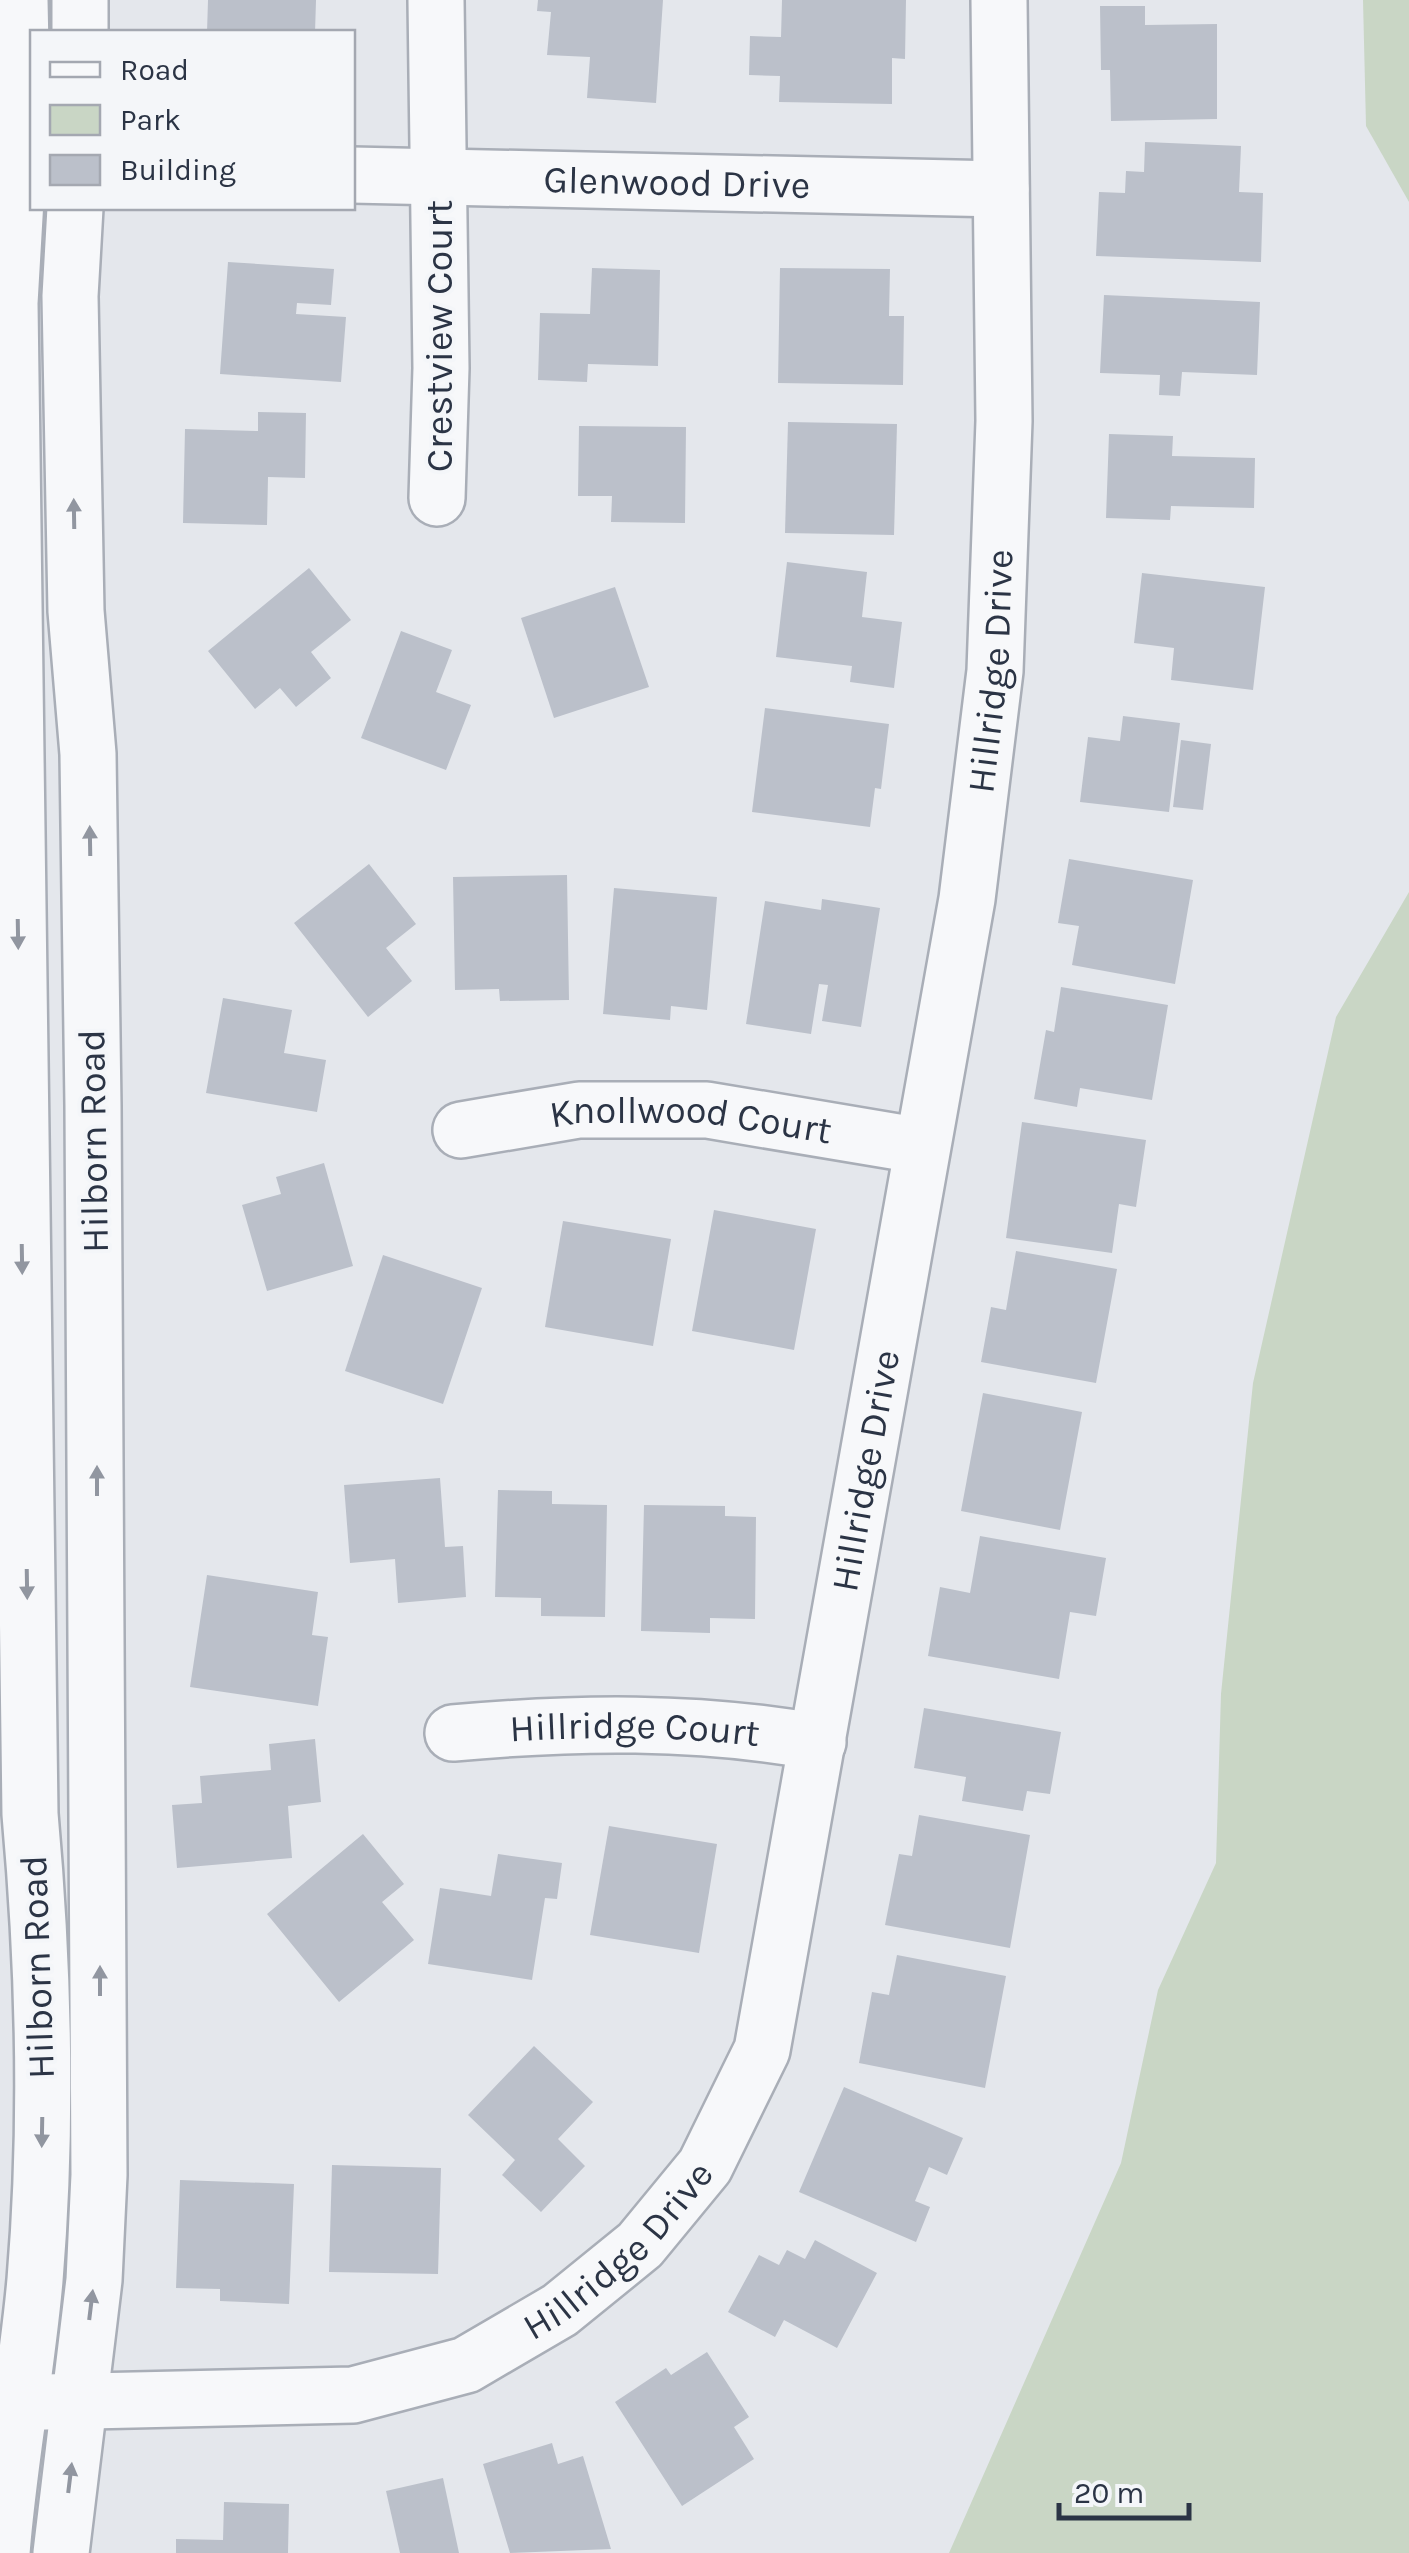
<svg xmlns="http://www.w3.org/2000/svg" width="1409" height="2553" viewBox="0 0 1409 2553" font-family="Karla,sans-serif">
<rect width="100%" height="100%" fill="#e4e7ec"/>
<g fill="#c9d6c5">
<polygon points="1363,0 1409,0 1409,202 1366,126"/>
<polygon points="1409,892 1409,2553 949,2553 1121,2163 1158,1990 1216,1863 1221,1694 1253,1383 1336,1017"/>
</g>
<g fill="#bbc0ca">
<polygon points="208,0 316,0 315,32 207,32"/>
<polygon points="538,0 663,0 656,103 587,98 590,57 547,55 551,12 537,11"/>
<polygon points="782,0 906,0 905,59 892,58 892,104 779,102 780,76 749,75 750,36 781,37"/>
<polygon points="1100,6 1145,6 1145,25 1217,24 1217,119 1111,121 1110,70 1101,70"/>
<polygon points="1145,142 1241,146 1239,192 1263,193 1261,262 1096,256 1099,192 1125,193 1126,171 1144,172"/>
<polygon points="228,262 334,269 331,305 297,303 296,314 346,317 341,382 220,374"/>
<polygon points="592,268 660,270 658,366 588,364 587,382 538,380 540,313 590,314"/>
<polygon points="780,268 890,269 889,316 904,316 903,385 778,383"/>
<polygon points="1104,295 1260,302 1257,375 1182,372 1180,396 1159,395 1160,375 1100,373"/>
<polygon points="258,412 306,413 305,478 268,477 267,525 183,523 185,429 258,431"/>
<polygon points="788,422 897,424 894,535 785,533"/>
<polygon points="579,426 686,427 685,523 611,522 612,496 578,496"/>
<polygon points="1109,434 1173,436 1172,456 1255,458 1254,508 1171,506 1170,520 1106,518"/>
<polygon points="787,562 867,572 862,617 902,622 894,688 850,682 852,666 776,657"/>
<polygon points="309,568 351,620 311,652 331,678 296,707 280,688 255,709 208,651"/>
<polygon points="1142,573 1265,587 1253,690 1171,680 1174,648 1134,643"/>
<polygon points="615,587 649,687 554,718 521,618"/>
<polygon points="401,631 452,650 436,692 471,705 446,770 361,738"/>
<polygon points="765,708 889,724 881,789 875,788 870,827 752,812"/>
<polygon points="1123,716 1180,723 1169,812 1080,802 1088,737 1120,741"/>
<polygon points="1181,740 1211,744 1203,810 1173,807"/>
<polygon points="1069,859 1193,880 1175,984 1072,965 1079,926 1058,923"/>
<polygon points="369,864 416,924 386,948 412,981 368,1017 294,923"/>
<polygon points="567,875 569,1000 500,1001 499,989 455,990 453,877"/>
<polygon points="614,888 717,897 707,1010 671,1006 670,1020 603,1014"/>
<polygon points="822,899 880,908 861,1027 822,1021 828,985 819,984 811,1034 746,1024 765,901 821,910"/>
<polygon points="1061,987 1168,1005 1152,1100 1080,1088 1077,1107 1034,1099 1046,1030 1054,1032"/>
<polygon points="223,998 292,1010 284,1053 326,1060 317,1112 206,1093"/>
<polygon points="1022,1122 1146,1140 1136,1207 1119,1204 1112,1253 1006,1238"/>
<polygon points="324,1163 353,1266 267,1291 242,1205 281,1194 276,1177"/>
<polygon points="714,1210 816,1229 794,1350 692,1331"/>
<polygon points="563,1221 671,1239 653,1346 545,1327"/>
<polygon points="1016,1251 1117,1269 1096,1383 981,1362 991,1307 1006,1310"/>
<polygon points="383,1255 482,1288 443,1404 345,1371"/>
<polygon points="983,1393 1082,1412 1060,1530 961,1511"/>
<polygon points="440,1478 445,1547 463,1546 466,1597 398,1603 395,1559 350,1563 344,1485"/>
<polygon points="498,1490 552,1491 552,1504 607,1505 605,1617 541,1616 541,1598 495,1597"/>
<polygon points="644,1505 725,1506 725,1516 756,1517 755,1619 710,1618 710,1633 641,1631"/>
<polygon points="980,1536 1106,1558 1096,1616 1070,1612 1059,1679 928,1656 940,1587 970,1593"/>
<polygon points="207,1575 318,1592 312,1635 328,1637 318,1706 190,1687"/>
<polygon points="924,1708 1061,1732 1050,1794 1027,1791 1023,1811 962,1801 966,1777 914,1768"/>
<polygon points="315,1739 321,1802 288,1806 292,1858 177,1868 172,1805 202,1803 200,1776 271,1770 269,1744"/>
<polygon points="919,1815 1030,1835 1010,1948 885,1925 899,1854 912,1856"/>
<polygon points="609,1826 717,1844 699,1953 590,1935"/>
<polygon points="363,1834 404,1884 382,1902 414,1940 339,2002 267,1914"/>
<polygon points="498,1854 562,1863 557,1899 545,1898 532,1980 428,1964 440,1888 491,1896"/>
<polygon points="897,1955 1006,1976 985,2088 859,2063 872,1992 889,1995"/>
<polygon points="534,2046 593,2102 558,2139 585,2166 541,2212 502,2175 515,2160 468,2115"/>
<polygon points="844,2087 963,2138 947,2175 929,2167 915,2201 930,2207 916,2242 799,2192"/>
<polygon points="332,2165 441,2168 438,2274 329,2272"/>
<polygon points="180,2180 294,2184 289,2304 220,2301 220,2289 176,2288"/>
<polygon points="815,2240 877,2273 837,2348 784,2320 775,2337 728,2312 759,2255 779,2265 787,2250 805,2259"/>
<polygon points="707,2352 749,2417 734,2427 754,2459 682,2506 615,2402 666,2368 671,2375"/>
<polygon points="552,2443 558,2464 583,2456 611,2549 510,2553 483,2464"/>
<polygon points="443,2478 459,2553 400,2553 386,2491"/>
<polygon points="224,2502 289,2504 288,2553 176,2553 176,2539 223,2540"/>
</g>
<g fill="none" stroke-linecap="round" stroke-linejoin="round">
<defs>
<g id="minor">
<polyline points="80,0 80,32"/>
<polyline points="436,0 441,368 437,498"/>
<path id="s1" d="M352,175L1001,189"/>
<path id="s2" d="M461,1130L579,1110H707L922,1146"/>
<path id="s3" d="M453,1733C576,1722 696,1720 818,1742"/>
<path id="s4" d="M0,2403L353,2395L466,2365L560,2310L640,2245L705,2166L762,2050L967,899L995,671L1004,421L999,0"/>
<path d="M2,2553C9,2462 27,2371 35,2280C48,2124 44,1970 30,1814L10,303L22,96L20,0"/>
<polyline points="61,2553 94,2280 99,2175 93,1106 88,754 76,611 70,296 75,208"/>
</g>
</defs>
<use href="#minor" stroke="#a9aeb7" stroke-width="60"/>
<use href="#minor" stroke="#f7f8fa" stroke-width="55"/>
</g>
<defs><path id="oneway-solid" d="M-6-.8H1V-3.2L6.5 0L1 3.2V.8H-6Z" transform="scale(2.5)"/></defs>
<g fill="#9196a0">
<use href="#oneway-solid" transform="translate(74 514) rotate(-91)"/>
<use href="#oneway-solid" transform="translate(90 841) rotate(-91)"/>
<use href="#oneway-solid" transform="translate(18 934) rotate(89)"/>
<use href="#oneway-solid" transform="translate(22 1259) rotate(89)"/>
<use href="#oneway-solid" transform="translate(97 1481) rotate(-90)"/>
<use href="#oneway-solid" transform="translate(27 1584) rotate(89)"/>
<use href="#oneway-solid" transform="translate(100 1981) rotate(-90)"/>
<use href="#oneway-solid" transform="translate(42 2132) rotate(91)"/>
<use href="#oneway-solid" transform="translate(91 2305) rotate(-83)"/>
<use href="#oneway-solid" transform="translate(70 2478) rotate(-83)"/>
</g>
<g text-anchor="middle" stroke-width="8" stroke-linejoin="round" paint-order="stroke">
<g font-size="38" fill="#2b3445" stroke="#f4f6f9">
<text dy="13" stroke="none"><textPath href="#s1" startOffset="325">Glenwood Drive</textPath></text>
<text transform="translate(439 336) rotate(-90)" y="13">Crestview Court</text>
<text dy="13" stroke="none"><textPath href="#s4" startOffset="2312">Hillridge Drive</textPath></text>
<text dy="13" stroke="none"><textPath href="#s2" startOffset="232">Knollwood Court</textPath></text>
<text transform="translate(93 1141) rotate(-91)" y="13">Hilborn Road</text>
<text dy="13" stroke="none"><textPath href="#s4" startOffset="1502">Hillridge Drive</textPath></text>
<text dy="13" stroke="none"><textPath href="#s3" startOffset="182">Hillridge Court</textPath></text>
<text transform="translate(37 1967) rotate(-92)" y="13">Hilborn Road</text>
<text dy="13" stroke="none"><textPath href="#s4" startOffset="662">Hillridge Drive</textPath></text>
</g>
</g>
<rect x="30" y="30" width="325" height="180" fill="#f4f6f9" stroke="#a4a8b1" stroke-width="2.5"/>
<rect x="50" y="62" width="50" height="15" fill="#f7f8fa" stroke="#a4a8b1" stroke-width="2.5"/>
<text x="120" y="80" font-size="30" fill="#2b3445">Road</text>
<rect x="50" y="105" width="50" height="30" fill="#c9d6c5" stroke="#a4a8b1" stroke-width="2.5"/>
<text x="120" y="130" font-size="30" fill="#2b3445">Park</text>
<rect x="50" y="155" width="50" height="30" fill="#bbc0ca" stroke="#a4a8b1" stroke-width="2.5"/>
<text x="120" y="180" font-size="30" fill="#2b3445">Building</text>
<path d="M1059 2503v15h130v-15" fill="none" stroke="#2b3445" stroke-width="5"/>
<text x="1074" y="2503" font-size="30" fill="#2b3445" stroke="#f4f6f9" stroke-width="8" paint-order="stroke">20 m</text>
</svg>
